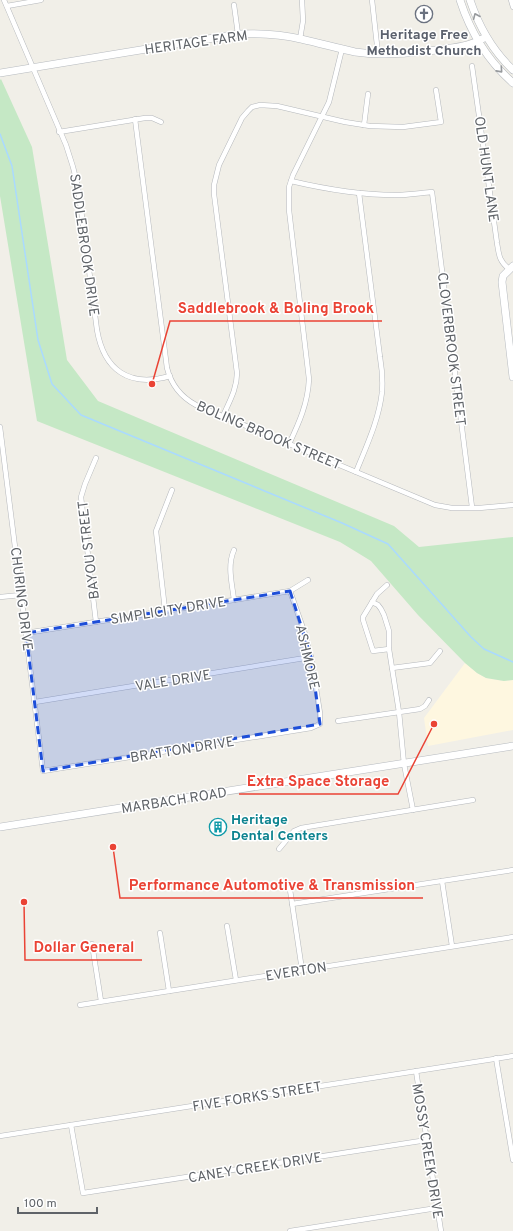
<svg xmlns="http://www.w3.org/2000/svg" width="513" height="1231" viewBox="0 0 513 1231" font-family="Overpass,sans-serif">
<rect width="100%" height="100%" fill="#f1efe8"/>
<polygon fill="#fef7e0" points="465,663 477,673 486,678 504,681 513,680 513,730 428,746 424,718"/>
<polygon fill="#c5e8c5" points="1,79 32,147 67,360 98,401 394,526 419,547 513,537 513,680 504,681 486,678 477,673 465,663 418,615 371,561 340,542 37,421 0,196 0,80"/>
<g fill="none" stroke-linecap="round" stroke-linejoin="round">
<polyline stroke="#aadaff" stroke-width="1.5" points="0,134 12,166 38,340 52,384 81,415 342,523 388,544 471,637 484,649 513,662"/>
<defs>
<g id="street">
<path d="M4,0L66,145L73,167L78,187L97,330C104,370 129,388 170,376"/>
<polyline points="372,0 378,54"/>
<polyline points="511,0 513,7"/>
<polyline points="234,5 238,34"/>
<polyline points="7,6 41,0"/>
<polyline points="300,39 303,21 302,0"/>
<path d="M472,66L497,243C499,255 499,261 509,269"/>
<path d="M135,119L167,368C171,384 181,397 196,405L435,505L452,508H479L513,505"/>
<polyline points="364,125 368,94"/>
<polyline points="59,132 145,118 152,118 161,122"/>
<path d="M291,181C325,189 360,195 395,195C408,195 420,193 432,192L472,507"/>
<path d="M223,416C229,402 237,389 237,373L214,194V185L219,165L242,118L248,111L252,107L260,105L277,106L345,122L370,126L403,127L441,122L436,90"/>
<polyline points="0,427 43,771 311,728 320,724 320,713 311,657 305,634 290,591"/>
<path d="M289,444C299,423 308,403 309,379L289,210V187L293,175L329,102L342,49"/>
<path d="M356,472C366,447 379,420 382,392C383,380 382,369 380,357L359,193"/>
<path d="M234,550C227,566 232,583 234,600"/>
<polyline points="387,585 377,594 363,617 363,620 373,651 389,649"/>
<polyline points="0,597 21,595"/>
<polyline points="372,602 378,605 381,609 384,615 389,631 389,649 399,712 404,764 413,810"/>
<polyline points="165,610 156,531 172,490"/>
<polyline points="96,622 81,497 85,484 96,458"/>
<polyline points="26,633 290,591 308,580"/>
<polyline points="392,668 430,663 440,651"/>
<polyline points="35,702 311,657"/>
<polyline points="338,721 420,709 425,706 429,700"/>
<polyline points="279,849 294,831 301,828 473,800"/>
<polyline points="442,881 452,946"/>
<polyline points="289,883 302,970"/>
<polyline points="292,904 513,870"/>
<polyline points="227,926 236,980"/>
<polyline points="160,933 169,991"/>
<polyline points="92,944 101,1001"/>
<polyline points="80,1005 513,937"/>
<polyline points="496,1058 513,1160"/>
<polyline points="416,1071 441,1231"/>
<polyline points="71,1125 83,1193 427,1140"/>
<polyline points="0,1136 513,1056"/>
<polyline points="290,1231 437,1208"/>
</g>
<g id="secondary">
<path d="M460,0C470,31 488,61 513,83"/>
<path d="M470,0C479,27 493,51 513,70"/>
<path d="M0,73L238,34C259,33 281,34 301,39C319,43 337,48 355,52C382,56 410,53 437,50C456,47 469,47 486,37"/>
<polyline points="513,266 503,276 502,282 513,377"/>
<polyline points="0,827 513,746"/>
</g>
</defs>
<use href="#street" stroke="#b5b8bc" stroke-width="5.5"/>
<use href="#secondary" stroke="#b6babf" stroke-width="8"/>
<use href="#street" stroke="#fff" stroke-width="4.5"/>
<use href="#secondary" stroke="#fff" stroke-width="7"/>
</g>
<defs><path id="oneway-chevron" d="M-2-3.5L2.5 0L-2 3.5" fill="none" stroke-width="1.6" stroke-linecap="round" stroke-linejoin="round"/></defs>
<g stroke="#979a9d">
<use href="#oneway-chevron" transform="translate(476 16) rotate(-113)"/>
<use href="#oneway-chevron" transform="translate(500 70) rotate(48)"/>
</g>
<path fill="#1d4ed8" fill-opacity="0.2" stroke="#1d4ed8" stroke-width="3" stroke-dasharray="8 5" stroke-linejoin="round" d="M290,591L311,657L320,724L43,771L26,633Z"/>
<defs>
<symbol id="church-ring" viewBox="-11 -11 22 22"><circle r="9.5" fill="#fff" stroke="#6b7280" stroke-width="1.5"/><path d="M-1.2-6h2.4v3.5h3.3v2.4h-3.3V6h-2.4V-.1h-3.3v-2.4h3.3Z" fill="#6b7280"/></symbol>
<symbol id="building-ring" viewBox="-11 -11 22 22"><circle r="9.5" fill="#fff" stroke="#0f9aa8" stroke-width="1.5"/><path d="M-4-6H4V6H1V3H-1V6H-4ZM-2.5-4.3h1.7v1.8h-1.7ZM.8-4.3h1.7v1.8H.8ZM-2.5-1h1.7V.8h-1.7ZM.8-1h1.7V.8H.8Z" fill="#0f9aa8"/></symbol>
</defs>
<g fill-rule="evenodd">
<use href="#church-ring" x="414" y="4" width="20" height="20"/>
<use href="#building-ring" x="208" y="817" width="20" height="20"/>
</g>
<g text-anchor="middle" stroke-width="3" stroke-linejoin="round" paint-order="stroke">
<g font-size="14" font-weight="bold" fill="#5b616d" stroke="#fff">
<text x="424" y="39">Heritage Free<tspan x="424" dy="16">Methodist Church</tspan></text>
</g>
<g font-size="14" fill="#5f6368" stroke="#fff">
<text transform="translate(196 42) rotate(-8)" y="5">HERITAGE FARM</text>
<text transform="translate(487 169) rotate(82)" y="5">OLD HUNT LANE</text>
<text transform="translate(85 245) rotate(82)" y="5">SADDLEBROOK DRIVE</text>
<text transform="translate(452 349) rotate(83)" y="5">CLOVERBROOK STREET</text>
<text transform="translate(269 435) rotate(23)" y="5">BOLING BROOK STREET</text>
<text transform="translate(88 550) rotate(-97)" y="5">BAYOU STREET</text>
<text transform="translate(22 599) rotate(83)" y="5">CHURING DRIVE</text>
<text transform="translate(168 610) rotate(-9)" y="5">SIMPLICITY DRIVE</text>
<text transform="translate(308 657) rotate(77)" y="5">ASHMORE</text>
<text transform="translate(173 680) rotate(-9)" y="5">VALE DRIVE</text>
<text transform="translate(182 749) rotate(-9)" y="5">BRATTON DRIVE</text>
<text transform="translate(174 800) rotate(-9)" y="5">MARBACH ROAD</text>
<text transform="translate(296 971) rotate(-9)" y="5">EVERTON</text>
<text transform="translate(257 1096) rotate(-9)" y="5">FIVE FORKS STREET</text>
<text transform="translate(428 1151) rotate(81)" y="5">MOSSY CREEK DRIVE</text>
<text transform="translate(255 1167) rotate(-9)" y="5">CANEY CREEK DRIVE</text>
</g>
<g font-size="14" font-weight="bold" fill="#0d838f" stroke="#fff" text-anchor="start">
<text x="231" y="824">Heritage<tspan x="231" dy="16">Dental Centers</tspan></text>
</g>
</g>
<path fill="none" stroke="#ea4335" stroke-width="1.5" d="M152 384L170 321H382M434 724L398 794H239M113 847L120 898H423M24 902L25 960H142"/>
<g fill="#ea4335" stroke="#fff" stroke-width="1.5">
<circle cx="152" cy="384" r="4"/>
<circle cx="434" cy="724" r="4"/>
<circle cx="113" cy="847" r="4"/>
<circle cx="24" cy="902" r="4"/>
</g>
<g font-size="15" text-anchor="middle" font-weight="bold" fill="#ea4335" stroke="#fff" stroke-width="3" stroke-linejoin="round" paint-order="stroke">
<text x="276" y="313">Saddlebrook &amp; Boling Brook</text>
<text x="318" y="786">Extra Space Storage</text>
<text x="272" y="890">Performance Automotive &amp; Transmission</text>
<text x="84" y="952">Dollar General</text>
</g>
<path d="M18 1207v6h79v-6" fill="none" stroke="#5f6368" stroke-width="2"/>
<text x="24" y="1207" font-size="12" fill="#5f6368" stroke="#ffffff" stroke-width="3" paint-order="stroke">100 m</text>
</svg>
